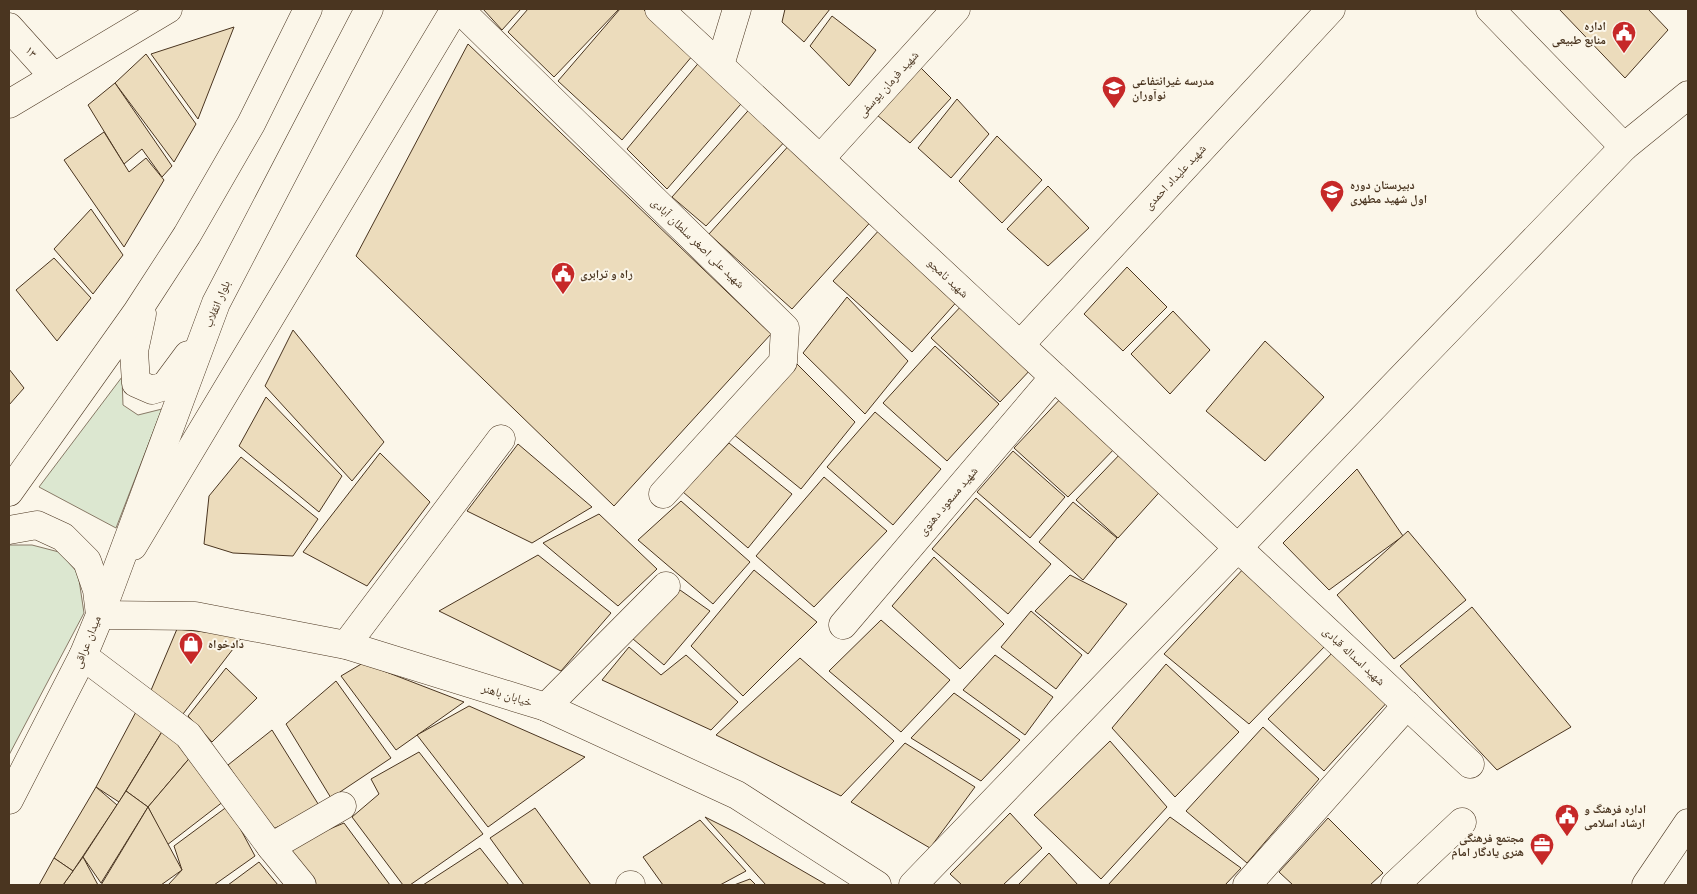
<svg xmlns="http://www.w3.org/2000/svg" width="1697" height="894" viewBox="0 0 1697 894" font-family="Raleway,'Noto Naskh Arabic',sans-serif">
<rect width="100%" height="100%" fill="#fbf6e9"/>
<g fill="#dce7d0" stroke="#887966">
<polygon points="122,377 123,405 138,415 162,409 116,528 39,487"/>
<polygon points="9,545 32,545 59,552 78,573 84,613 9,755"/>
</g>
<g fill="#ecdcbc" stroke="#4a3520">
<polygon points="483,9 521,9 502,30"/>
<polygon points="528,9 619,9 554,77 508,32"/>
<polygon points="620,9 643,9 693,55 622,140 558,81"/>
<polygon points="785,9 830,9 804,42 782,22"/>
<polygon points="1559,9 1648,9 1668,30 1625,78"/>
<polygon points="832,16 876,50 849,86 810,46"/>
<polygon points="234,27 198,119 151,54"/>
<polygon points="468,44 771,334 614,506 356,256"/>
<polygon points="146,54 196,124 174,162 115,83"/>
<polygon points="701,60 747,97 667,189 627,149"/>
<polygon points="919,66 951,98 910,143 877,115"/>
<polygon points="115,83 172,166 162,177 142,149 124,164 88,105"/>
<polygon points="957,99 989,134 951,178 918,148"/>
<polygon points="754,104 789,137 706,226 672,197"/>
<polygon points="104,132 129,172 146,158 164,180 124,247 64,160"/>
<polygon points="997,136 1042,180 1002,223 959,181"/>
<polygon points="792,142 875,217 792,309 709,234"/>
<polygon points="1048,186 1089,228 1048,266 1007,229"/>
<polygon points="91,209 123,255 93,294 54,249"/>
<polygon points="881,228 960,298 912,352 833,281"/>
<polygon points="54,258 91,298 57,341 16,290"/>
<polygon points="1127,267 1167,307 1123,351 1084,314"/>
<polygon points="847,297 908,361 865,414 803,353"/>
<polygon points="965,302 1033,367 1000,402 931,338"/>
<polygon points="1173,311 1210,350 1170,394 1131,354"/>
<polygon points="293,330 384,442 352,481 265,386"/>
<polygon points="1265,341 1324,397 1265,461 1206,411"/>
<polygon points="935,346 999,404 947,461 883,403"/>
<polygon points="797,364 855,422 801,489 733,434"/>
<polygon points="9,369 24,388 9,405"/>
<polygon points="1064,395 1117,446 1068,497 1014,448"/>
<polygon points="266,397 342,476 319,512 239,446"/>
<polygon points="875,412 941,469 893,525 827,467"/>
<polygon points="729,443 792,494 748,548 683,492"/>
<polygon points="518,444 592,507 532,543 467,511"/>
<polygon points="1124,450 1165,486 1118,538 1076,500"/>
<polygon points="1013,451 1065,497 1030,538 977,492"/>
<polygon points="380,453 430,502 367,586 303,552"/>
<polygon points="241,457 318,519 293,556 233,553 204,544 209,496"/>
<polygon points="1357,469 1403,536 1329,590 1283,543"/>
<polygon points="824,477 887,531 814,607 756,556"/>
<polygon points="976,498 1051,564 1008,614 932,549"/>
<polygon points="681,501 750,562 713,604 638,540"/>
<polygon points="1073,502 1117,538 1083,580 1039,542"/>
<polygon points="599,514 657,569 618,606 543,543"/>
<polygon points="1408,531 1466,600 1394,659 1337,595"/>
<polygon points="538,555 611,613 561,671 439,611"/>
<polygon points="934,557 1004,624 960,669 892,606"/>
<polygon points="1246,566 1327,644 1249,724 1164,654"/>
<polygon points="754,570 817,622 743,696 691,646"/>
<polygon points="1070,575 1127,604 1088,654 1035,611"/>
<polygon points="680,590 710,611 664,665 633,639"/>
<polygon points="1472,607 1571,727 1497,770 1400,666"/>
<polygon points="1031,611 1082,655 1056,689 1001,647"/>
<polygon points="881,620 950,680 901,732 829,671"/>
<polygon points="177,629 243,636 183,714 149,695"/>
<polygon points="629,647 661,675 686,655 738,702 711,730 602,680"/>
<polygon points="1336,649 1391,698 1324,771 1268,719"/>
<polygon points="995,655 1053,697 1025,735 963,690"/>
<polygon points="800,658 894,741 841,796 716,735"/>
<polygon points="363,663 464,702 396,750 341,676"/>
<polygon points="1166,664 1239,732 1175,797 1112,728"/>
<polygon points="226,668 257,698 212,742 188,716"/>
<polygon points="336,681 391,758 331,798 286,724"/>
<polygon points="954,693 1020,740 981,781 911,738"/>
<polygon points="469,706 585,757 488,827 417,735"/>
<polygon points="137,710 163,730 119,802 96,787"/>
<polygon points="1263,727 1319,779 1247,863 1186,811"/>
<polygon points="163,730 193,754 148,807 126,791"/>
<polygon points="272,730 320,807 271,830 228,765"/>
<polygon points="1110,741 1167,807 1101,879 1034,815"/>
<polygon points="905,743 975,787 930,848 851,802"/>
<polygon points="419,752 483,834 410,885 403,885 352,817 379,794 371,779"/>
<polygon points="193,754 224,801 167,845 148,807"/>
<polygon points="96,787 117,805 73,871 54,858"/>
<polygon points="126,791 148,807 101,883 83,857"/>
<polygon points="228,806 255,856 214,885 168,885 182,870 174,846"/>
<polygon points="148,807 182,870 161,885 101,885"/>
<polygon points="535,808 591,885 524,885 490,838"/>
<polygon points="1010,813 1042,848 1003,885 962,885 950,874"/>
<polygon points="705,817 737,833 827,885 766,885"/>
<polygon points="1170,817 1241,868 1225,885 1108,885"/>
<polygon points="1328,818 1383,873 1370,885 1293,885 1279,872"/>
<polygon points="700,820 746,871 720,885 663,885 643,857"/>
<polygon points="344,823 390,885 313,885 284,848"/>
<polygon points="480,848 509,885 423,885"/>
<polygon points="1049,853 1078,885 1018,885"/>
<polygon points="83,857 98,885 63,885"/>
<polygon points="54,858 73,871 63,885 39,885"/>
<polygon points="259,862 278,885 228,885"/>
<polygon points="750,879 756,885 734,885"/>
</g>
<g fill="none" stroke-linecap="round" stroke-linejoin="round">
<defs>
<g id="street">
<polyline points="459,9 785,328 783,362 663,494"/>
<polyline points="659,9 1470,764"/>
<polyline points="1490,9 1624,147"/>
<polyline points="9,27 54,77"/>
<polyline points="720,65 737,9"/>
<polyline points="820,159 956,9"/>
<polyline points="1020,345 1331,9"/>
<polyline points="133,546 455,9"/>
<polyline points="843,625 1054,377"/>
<polyline points="346,645 501,439"/>
<polyline points="83,656 188,735 271,847 302,885"/>
<polyline points="546,707 666,586"/>
<polyline points="271,847 342,806"/>
<polyline points="630,885 631,885"/>
<polyline points="913,885 1624,147 1688,95"/>
<polyline points="1247,885 1407,705"/>
<polyline points="1395,885 1462,822"/>
<polyline points="1646,885 1688,823"/>
</g>
<g id="secondary">
<polyline points="9,104 168,9"/>
<polyline points="100,615 195,616 346,645 546,707 737,795 877,885"/>
</g>
<g id="primary">
<polyline points="142,314 134,351 136,383 152,390 165,386 188,355"/>
<polyline points="9,492 137,312 187,235 251,124 308,9"/>
<polyline points="9,530 37,525 63,537 87,561 97,590 100,615 83,656 9,800"/>
<polyline points="100,615 216,303 369,9"/>
</g>
</defs>
<use href="#street" stroke="#4a3520" stroke-width="29"/>
<use href="#secondary" stroke="#4a3520" stroke-width="29"/>
<use href="#primary" stroke="#4a3520" stroke-width="29"/>
<use href="#street" stroke="#fbf6e9" stroke-width="28"/>
<use href="#secondary" stroke="#fbf6e9" stroke-width="28"/>
<use href="#primary" stroke="#fbf6e9" stroke-width="28"/>
</g>
<defs>
<symbol id="civic-pin" viewBox="-11 -11 22 30"><path d="M0 17L-7.5 6A9.5 9.5 0 1 1 7.5 6Z" fill="#c62828" stroke="#fbf6e9"/><path d="M-.6-6.5H3V-4.5H.6V-3L4-1V1h2V6H-6V1h2V-1L-.6-3ZM-1.2 2.5V6h2.4V2.5Z" fill="#fff"/></symbol>
<symbol id="school-pin" viewBox="-11 -11 22 30"><path d="M0 17L-7.5 6A9.5 9.5 0 1 1 7.5 6Z" fill="#c62828" stroke="#fbf6e9"/><path d="M0-5L7-2L0 1L-7-2ZM-4 1L0 2.5L4 1V4Q0 6-4 4Z" fill="#fff"/></symbol>
<symbol id="shop-pin" viewBox="-11 -11 22 30"><path d="M0 17L-7.5 6A9.5 9.5 0 1 1 7.5 6Z" fill="#c62828" stroke="#fbf6e9"/><path d="M-5-2.5h2.3a2.7 3.5 0 0 1 5.4 0H5L5.5 6h-11ZM-1.5-2.5h3a1.5 2.3 0 0 0-3 0Z" fill="#fff"/></symbol>
<symbol id="office-pin" viewBox="-11 -11 22 30"><path d="M0 17L-7.5 6A9.5 9.5 0 1 1 7.5 6Z" fill="#c62828" stroke="#fbf6e9"/><path d="M-6-3h4V-5.5h4V-3h4V5H-6ZM-1-4.5V-3h2v-1.5ZM-6 0V1H6V0Z" fill="#fff"/></symbol>
</defs>
<g fill-rule="evenodd">
<use href="#civic-pin" x="1610" y="19" width="28" height="38"/>
<use href="#school-pin" x="1100" y="74" width="28" height="38"/>
<use href="#school-pin" x="1318" y="178" width="28" height="38"/>
<use href="#civic-pin" x="549" y="260" width="28" height="38"/>
<use href="#shop-pin" x="177" y="630" width="28" height="38"/>
<use href="#civic-pin" x="1553" y="802" width="28" height="38"/>
<use href="#office-pin" x="1528" y="831" width="28" height="38"/>
</g>
<g text-anchor="middle" stroke-width="4" stroke-linejoin="round" paint-order="stroke">
<g font-size="12" font-weight="bold" fill="#4a3520" stroke="#fbf6e9" text-anchor="start">
<text x="1606" y="30" text-anchor="end">اداره<tspan x="1606" dy="14">منابع طبیعی</tspan></text>
<text x="1132" y="85">مدرسه غیرانتفاعی<tspan x="1132" dy="14">نوآوران</tspan></text>
<text x="1350" y="189">دبیرستان دوره<tspan x="1350" dy="14">اول شهید مطهری</tspan></text>
<text x="580" y="278">راه و ترابری</text>
<text x="208" y="648">دادخواه</text>
<text x="1584" y="813">اداره فرهنگ و<tspan x="1584" dy="14">ارشاد اسلامی</tspan></text>
<text x="1524" y="842" text-anchor="end">مجتمع فرهنگی<tspan x="1524" dy="14">هنری یادگار امام</tspan></text>
</g>
<g font-size="12" fill="#4a3520" stroke="#fbf6e9">
<text transform="translate(31 52) rotate(49)" y="4">۱۳</text>
<text transform="translate(888 84) rotate(-48)" y="4">شهید فرمان یوسفی</text>
<text transform="translate(1175 177) rotate(-47)" y="4">شهید علیداد احمدی</text>
<text transform="translate(698 243) rotate(44)" y="4">شهید علی اصغر سلطان آبادی</text>
<text transform="translate(948 278) rotate(43)" y="4">شهید نامجو</text>
<text transform="translate(217 304) rotate(-67)" y="4">بلوار انقلاب</text>
<text transform="translate(948 501) rotate(-50)" y="4">شهید مسعود دهنوی</text>
<text transform="translate(87 642) rotate(-68)" y="4">میدان عراقی</text>
<text transform="translate(1354 656) rotate(43)" y="4">شهید اسداله قبادی</text>
<text transform="translate(507 695) rotate(17)" y="4">خیابان باهنر</text>
</g>
</g>
<rect width="1697" height="894" fill="none" stroke="#4a3520" stroke-width="20"/>
</svg>
